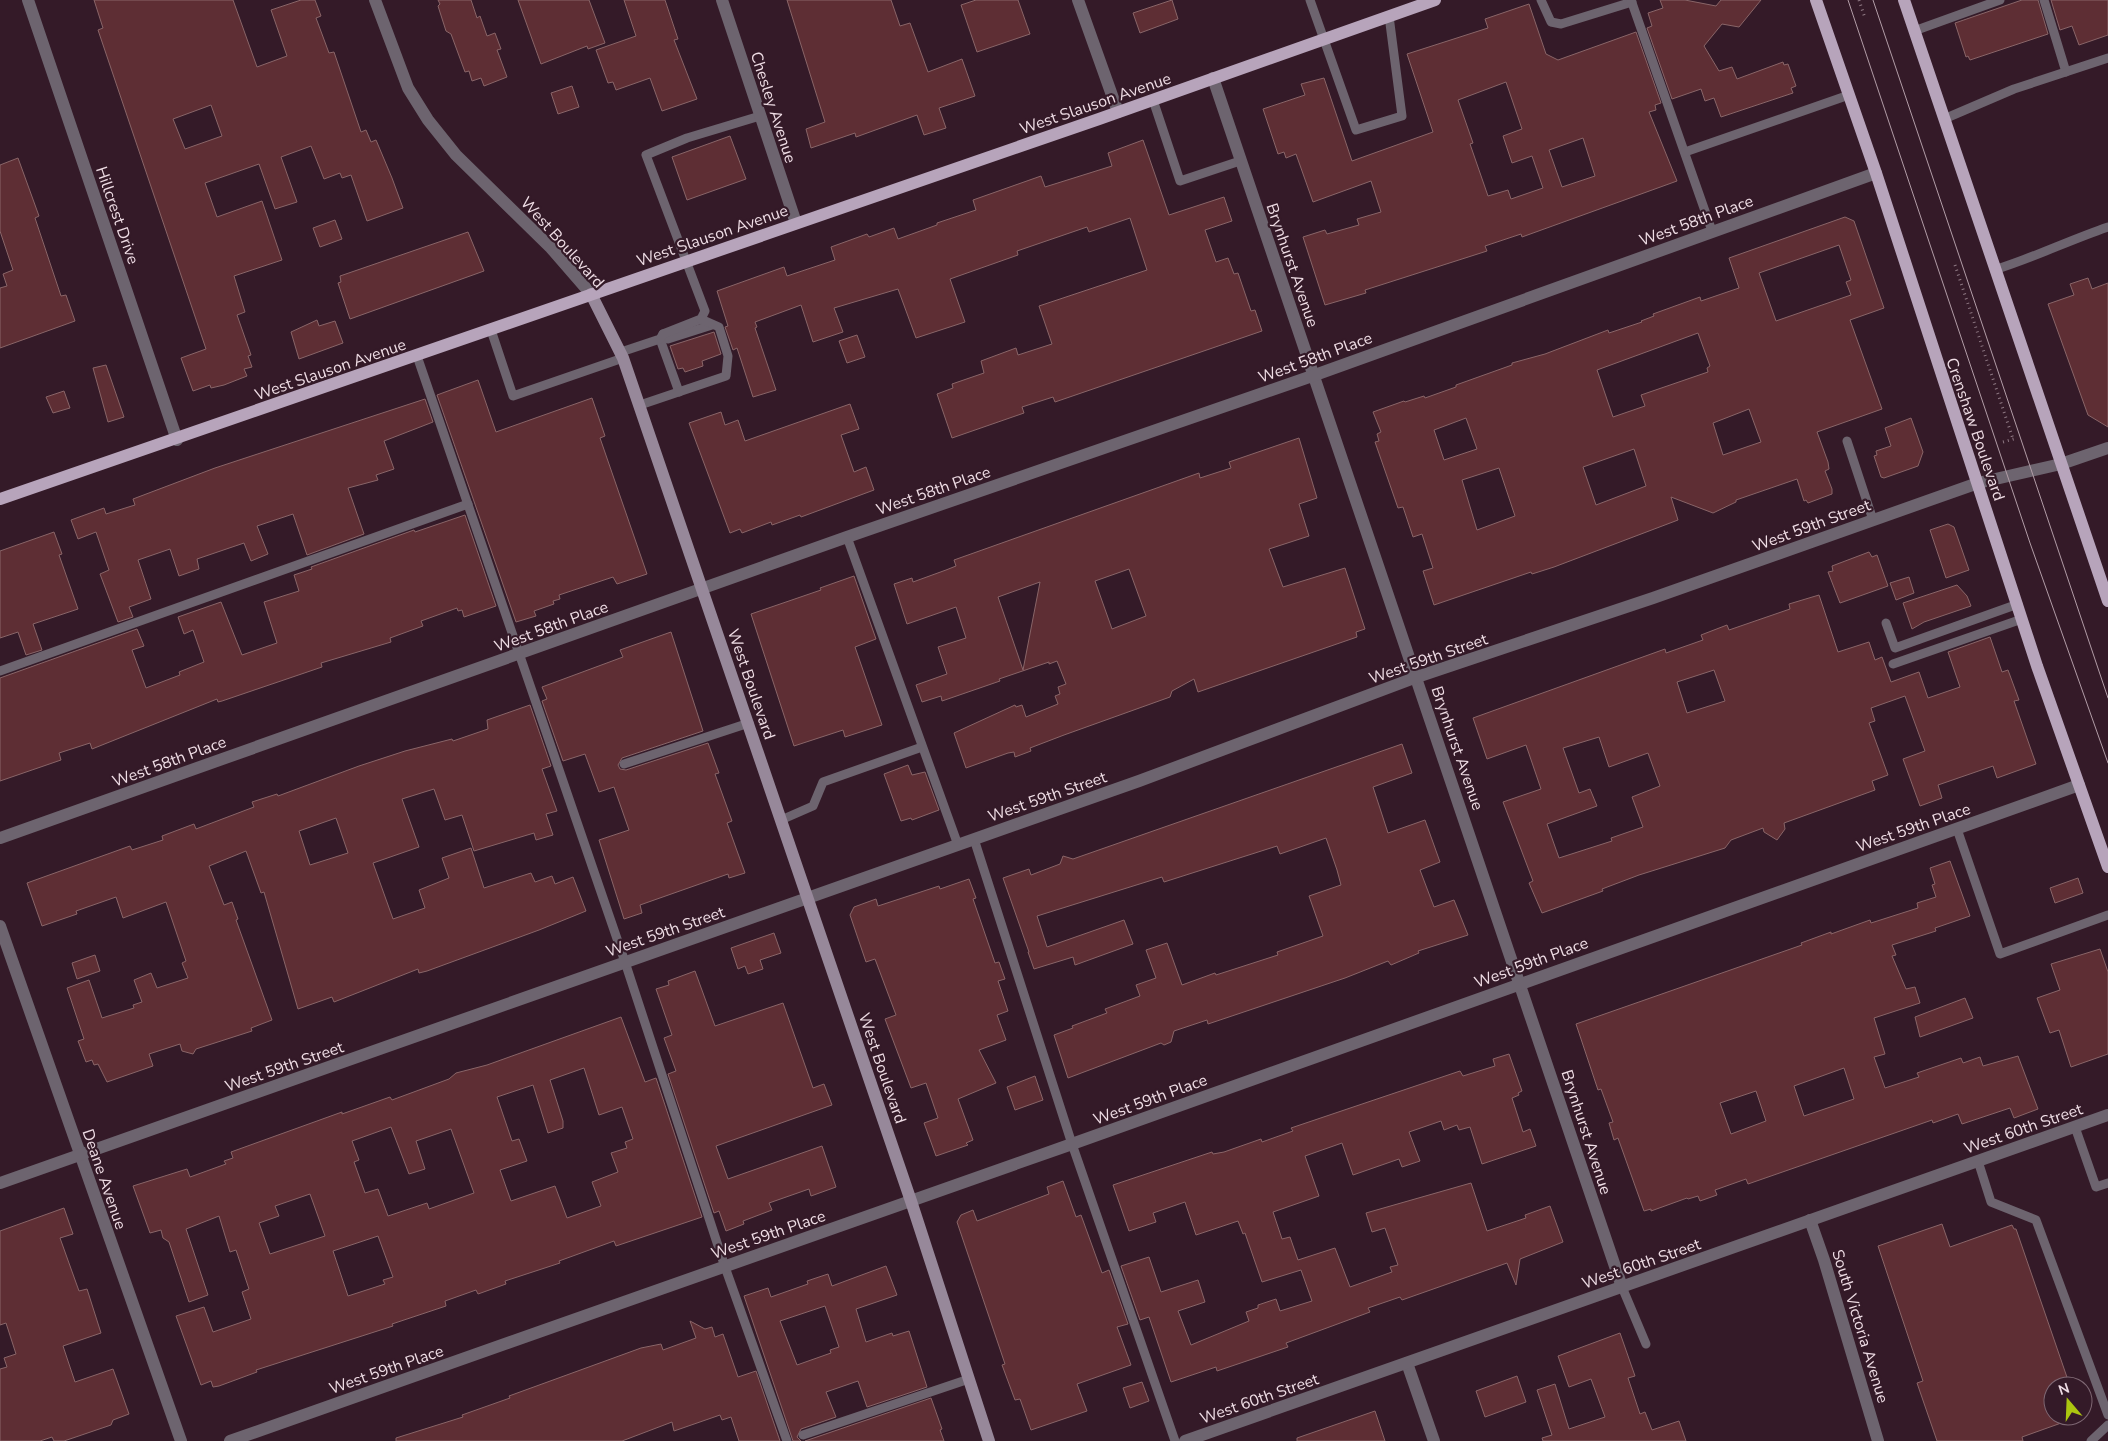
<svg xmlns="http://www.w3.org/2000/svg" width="2108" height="1441" viewBox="0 0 2108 1441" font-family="'Nunito Sans',sans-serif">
<rect width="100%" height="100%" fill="#341a28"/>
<g fill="#5e2e34" stroke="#896568" fill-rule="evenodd">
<path d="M94,0H233L257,67L287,56L271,10L301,0H315L321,16L316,18L329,53L334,52L361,132L366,130L371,142L376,140L392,178L403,208L367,221L351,175L342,178L340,173L324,179L311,146L281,157L297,202L275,209L259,164L205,183L217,217L262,201L282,260L234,276L245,312L237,315L251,355L248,356L252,367L244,369L247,376L224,385L211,388L210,385L193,391L181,358L206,349L98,30L103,28ZM211,105L222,136L185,149L173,119Z"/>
<polygon points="438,0 471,0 477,18 480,16 487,36 495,33 501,49 497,50 507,77 484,86 481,78 472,81 469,71 465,72 451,34 446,31 438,6 440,4"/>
<polygon points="518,0 589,0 605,43 588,49 587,46 541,64"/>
<polygon points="624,0 665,0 678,39 674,40 697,99 662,111 650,78 616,90 613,82 608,83 596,50 636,36"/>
<polygon points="787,0 891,0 900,26 910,23 928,72 962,59 975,96 939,108 946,128 924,135 917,115 856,137 855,133 811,148 806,129 825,122"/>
<polygon points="976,0 1018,0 1030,34 977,52 961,5"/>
<polygon points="1172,0 1178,19 1140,33 1133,13"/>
<polygon points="1660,0 1685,0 1716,6 1721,0 1761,0 1739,27 1722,24 1704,46 1719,71 1732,67 1737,79 1783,62 1784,65 1788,64 1796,86 1791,88 1793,93 1721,117 1714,98 1705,101 1701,89 1672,99 1647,28 1652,26 1648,13 1663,8"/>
<polygon points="2022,0 2038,0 2048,34 1970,60 1968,56 1966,57 1955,23"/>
<polygon points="2051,0 2108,0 2108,35 2079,45 2072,26 2060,30"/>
<path d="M1529,4L1546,54L1558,60L1636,32L1661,103L1655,105L1656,110L1649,112L1677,181L1522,237L1521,234L1485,246L1487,251L1365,290L1366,293L1325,305L1303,237L1325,230L1327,234L1359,225L1357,219L1381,212L1371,181L1313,202L1296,154L1286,158L1284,152L1278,154L1263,109L1305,95L1301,84L1324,78L1352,161L1433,132L1407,54L1488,28L1485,19ZM1506,82L1522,129L1503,136L1512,163L1532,156L1543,188L1511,199L1508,190L1488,196L1470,144L1473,143L1458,100ZM1583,138L1595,176L1562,187L1549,150Z"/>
<polygon points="572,86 579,107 558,114 551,93"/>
<polygon points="730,136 746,179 687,200 672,157"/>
<polygon points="1143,140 1169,215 1224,197 1232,221 1205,230 1216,262 1228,258 1234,274 1238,273 1251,311 1255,310 1262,331 1055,402 1053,397 1022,407 1024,413 952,438 937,394 953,388 952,384 984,373 981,361 1016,348 1018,355 1052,344 1039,306 1147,270 1130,218 1089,232 1087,227 1017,251 1018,255 950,279 965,322 916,338 898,289 834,308 843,332 813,342 801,305 755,322 757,327 755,328 776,390 753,397 737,348 733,350 725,327 728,326 717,291 784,267 787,276 835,260 831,247 867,234 869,237 894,228 898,239 937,225 937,223 976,210 973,200 1041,176 1045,187 1112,166 1108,153"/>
<polygon points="18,158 39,216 35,218 61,296 66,295 75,321 0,348 0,288 7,286 3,274 13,270 0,231 0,165"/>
<path d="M1845,217L1854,221L1884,308L1850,320L1882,409L1817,432L1828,462L1829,469L1825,471L1832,489V494L1808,503L1806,500L1804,501L1797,479L1736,500V502L1713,513L1671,497L1678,520L1554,567L1532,574L1531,572L1434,605L1423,571L1433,568L1422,534L1413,537L1403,507L1398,508L1375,442L1379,441L1377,434L1381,432L1373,412L1404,401L1405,402L1424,396L1425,398L1456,387V385L1512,365V363L1545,354L1608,330L1609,333L1642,322L1641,321L1654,316L1653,314L1700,297L1701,301L1739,288L1729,258ZM1839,245L1851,280L1846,282L1851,295L1776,321L1759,273ZM1698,333L1710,366L1707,368L1708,372L1641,395L1645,406L1613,417L1597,370ZM1749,409L1761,442L1723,455L1713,423ZM1466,418L1477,449L1444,460L1434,430ZM1634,449L1646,486L1596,505L1583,467ZM1499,468L1515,516L1477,530L1462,480Z"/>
<polygon points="335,220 342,239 320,247 313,228"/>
<polygon points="468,232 484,271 350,319 338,283 341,282 340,276"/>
<polygon points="2088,278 2092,289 2108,283 2108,427 2088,415 2048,304 2074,295 2070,284"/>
<polygon points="317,320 319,326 335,321 343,343 299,359 291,332"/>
<polygon points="714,332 721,354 702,361 703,366 685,372 683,368 678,369 670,346"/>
<polygon points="857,335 865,357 847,363 839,341"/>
<polygon points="106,365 124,417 108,422 93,368"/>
<polygon points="478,380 496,432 592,398 605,436 600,438 647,574 617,584 613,577 559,595 560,599 553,601 554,604 534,611 536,616 516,622 437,395"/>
<polygon points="64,391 70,408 53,413 46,397"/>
<polygon points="425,399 433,422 384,441 394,469 376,475 378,480 348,488 364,534 307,555 293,514 257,526 268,554 251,561 244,543 197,559 199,569 179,576 170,549 138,560 151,599 129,607 133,617 118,622 100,574 109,570 96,532 78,539 71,520 104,508 106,514 135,505 133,499 215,468"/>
<polygon points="850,404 859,429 841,435 854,472 866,467 874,490 801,517 800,515 772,525 771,522 742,533 740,529 730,533 689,423 721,412 725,425 738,420 745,441"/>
<polygon points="1911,418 1923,452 1918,466 1884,478 1881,477 1874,456 1877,455 1876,451 1891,446 1885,428"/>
<path d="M1299,438L1317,498L1299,504L1309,536L1269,549L1283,587L1345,568L1365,629L1356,632L1357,637L1198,692L1194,679L1172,691L1170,697L1064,735L1030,748L1031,751L1015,757L1014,752L1008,753L966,768L954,733L1015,705L1016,707L1022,705L1026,717L1058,704L1055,696L1060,694L1058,687L1066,684L1057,661L1049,664V662L999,679L1000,681L942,701L941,696L922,702L916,685L947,674L938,647L966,638L956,607L907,624L894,584L912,578L913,582L946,570L956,566L954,560L1199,473L1200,478L1231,468L1229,462ZM1129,569L1146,616L1112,629L1095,581ZM1040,582L1023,670L998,597Z"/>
<polygon points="465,515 496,606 464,617 462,610 458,611 457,608 421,621 423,626 390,638 391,642 321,663 322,667 222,701 218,702 217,699 92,749 90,743 59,753 61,760 0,781 0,678 137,629 144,646 132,650 146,688 180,675 179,672 204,662 193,630 184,634 178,617 221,602 242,655 277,643 264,602 299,591 294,575 312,569 311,567 414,530 415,532"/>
<polygon points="1948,524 1954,527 1969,570 1946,578 1930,530"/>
<polygon points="54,532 62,554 59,555 78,609 33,624 42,650 26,655 18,632 0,638 0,551"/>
<polygon points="1869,552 1872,557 1877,555 1888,586 1840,603 1828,572 1833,571 1832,566"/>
<polygon points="854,576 876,639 855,647 882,725 845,737 843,730 794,746 751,614 821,590 820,588"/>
<polygon points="1909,577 1914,593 1896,600 1890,583"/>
<polygon points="1957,585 1967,596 1971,606 1924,622 1912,629 1903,603"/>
<path d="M1819,595L1838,652L1869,642L1875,660L1882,657L1891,682L1919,672L1928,698L1960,687L1948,652L1990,637L2002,672L2008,670L2019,700L2014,701L2036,764L1997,778L1993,766L1938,785L1942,798L1920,806L1903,759L1925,751L1905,696L1871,708L1875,721L1869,723L1888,775L1872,781L1875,790L1784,823L1785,829L1777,840L1764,832L1763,828L1731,840L1725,848L1639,875L1602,889L1603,891L1542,913L1529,883L1533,881L1503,802L1541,789L1526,745L1487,759L1473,718L1665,649L1666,653L1703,640L1701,635L1727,625L1729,630L1790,609L1789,604ZM1714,670L1725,701L1687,713L1677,682ZM1599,737L1609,767L1648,753L1660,786L1632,797L1643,827L1611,838L1612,841L1559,858L1547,824L1597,806L1590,789L1579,793L1563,748Z"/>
<polygon points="671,632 703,731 622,758 618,765 620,769 626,770 708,743 719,773 715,774 732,821 727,823 745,873 729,878 728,874 640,905 642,913 624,919 599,840 629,830 614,787 599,792 585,754 563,761 542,701 547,699 542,687 623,657 620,650"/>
<path d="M530,705L551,766L542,769L557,811L546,814L553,835L536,840L534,833L474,851L462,815L445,820L434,789L402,799L419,847L373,863L393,919L425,908L419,890L449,878L442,858L471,848L484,888L531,873L535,882L552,876L555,884L573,877L586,911L539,930L427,971L419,973L418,969L334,1002L332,997L298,1009L264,892L261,893L246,851L209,866L224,905L232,902L238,919L236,920L272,1020L251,1028L252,1031L196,1049L193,1054L182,1051L180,1044L149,1054L153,1066L107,1082L98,1064L94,1065L92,1060L86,1062L78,1041L84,1039L67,988L89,980L102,1018L134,1008L133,1005L142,1002L134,980L151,973L157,988L188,978L182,963L186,961L166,902L123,918L116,897L76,911L77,914L42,926L27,883L130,846L132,850L163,840L162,836L194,824L196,829L254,807L252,802L277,794L278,796L359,766L405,751L452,739L453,741L488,729L487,720ZM336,818L348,853L310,865L299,831Z"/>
<polygon points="1402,744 1412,773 1373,787 1388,833 1425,820 1440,862 1420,870 1434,907 1454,900 1468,935 1418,951 1419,953 1391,965 1388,961 1345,978 1208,1024 1207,1020 1174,1031 1171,1042 1164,1045 1161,1043 1068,1078 1054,1035 1073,1028 1072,1026 1107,1013 1105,1009 1140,996 1136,985 1156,978 1146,950 1167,943 1182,985 1215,973 1216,975 1278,955 1277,952 1323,936 1309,896 1341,885 1337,870 1326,838 1280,854 1277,846 1164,882 1162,877 1037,916 1047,947 1124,920 1133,944 1075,965 1073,957 1034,969 1028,952 1029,952 1003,878 1029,869 1031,875 1060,864 1063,856 1073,859"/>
<polygon points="908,765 912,775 925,772 939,810 912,820 911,818 901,821 884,774"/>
<path d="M1950,861L1970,916L1935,928L1936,931L1892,945L1896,955L1892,956L1906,989L1915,987L1920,1003L1874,1018L1885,1054L1874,1057L1885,1088L1919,1077L1917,1073L1961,1058L1963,1063L1980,1057L1983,1066L2018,1056L2038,1109L2014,1118L2010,1108L1962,1124L1958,1114L1933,1123L1932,1120L1748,1184L1746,1179L1715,1190L1717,1195L1700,1201L1698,1196L1688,1199L1687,1198L1651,1211V1209L1644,1211L1618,1138L1614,1140L1609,1123L1613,1122L1601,1089L1598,1090L1576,1024L1802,945L1801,943L1831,932V934L1870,920L1871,923L1918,908L1917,903L1936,897L1932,885L1935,884L1930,868ZM1844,1068L1854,1099L1804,1116L1794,1086ZM1756,1091L1766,1121L1731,1134L1720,1103Z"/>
<polygon points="2078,878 2083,893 2055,903 2050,888"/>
<polygon points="969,879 976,898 973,899 995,963 999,962 1005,979 998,981 1008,1011 997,1015 1006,1040 979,1050 996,1083 958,1099 973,1140 966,1143 968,1145 936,1156 924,1123 938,1118 926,1083 911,1088 885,1019 896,1015 875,959 866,962 850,915 854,907 876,899 878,906 939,886 940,889"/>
<polygon points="774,933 781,953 760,960 763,969 748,974 745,966 738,969 731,948"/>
<polygon points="2100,949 2108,972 2108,1054 2071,1067 2059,1030 2050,1033 2037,998 2060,990 2051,964"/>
<polygon points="95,955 100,971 77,979 72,963"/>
<polygon points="695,971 715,1026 783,1003 813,1088 824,1084 832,1105 716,1146 728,1179 822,1146 836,1187 811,1196 809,1189 769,1203 772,1210 743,1221 744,1224 726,1231 719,1211 714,1213 668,1074 676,1071 664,1038 672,1035 656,989 669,985 668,981"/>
<polygon points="1965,998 1973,1018 1920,1037 1915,1017"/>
<path d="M621,1017L645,1082L656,1078L702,1217L616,1246L614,1241L559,1261L560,1263L505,1281L506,1284L478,1294L476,1290L445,1301L446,1306L392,1324L393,1326L256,1370L257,1372L219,1386L213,1387L211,1381L201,1385L176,1316L204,1307L213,1332L251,1319L242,1292L249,1289L236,1250L230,1252L219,1216L186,1229L208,1295L189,1302L169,1242L163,1238L161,1230L150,1233L133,1186L187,1169L190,1177L226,1164L224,1161L233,1158L231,1152L342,1112V1114L390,1097L392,1100L449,1079L456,1073L487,1065ZM584,1068L599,1115L622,1107L633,1139L625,1142L627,1148L611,1153L618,1172L592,1182L601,1206L567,1218L555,1186L511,1201L500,1170L527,1161L519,1139L512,1141L497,1097L533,1085L548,1133L563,1128V1121L550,1080ZM391,1127L409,1174L425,1169L416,1141L451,1129L474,1193L429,1209L427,1203L388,1216L378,1189L365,1193L354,1162L359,1160L352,1141ZM310,1194L325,1236L270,1254L259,1223L279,1216L275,1206ZM378,1236L393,1277L383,1280L385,1284L348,1296L333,1251Z"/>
<polygon points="1509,1054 1522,1091 1518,1093 1519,1095 1512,1098 1523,1132 1530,1129 1536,1146 1482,1164 1470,1127 1459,1130 1457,1125 1444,1130 1441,1121 1409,1132 1420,1161 1402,1167 1399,1159 1353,1175 1342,1143 1305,1156 1319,1196 1273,1212 1282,1239 1290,1237 1298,1260 1335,1248 1350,1287 1392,1272 1390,1267 1398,1265 1385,1228 1372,1232 1366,1213 1471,1183 1487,1231 1526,1218 1525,1215 1550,1206 1563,1242 1520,1259 1516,1285 1507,1263 1402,1300 1400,1297 1368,1308 1370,1312 1286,1343 1288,1347 1217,1371 1216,1367 1171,1382 1149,1317 1140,1320 1121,1266 1149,1257 1161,1292 1198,1280 1205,1302 1178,1311 1191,1345 1249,1321 1246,1312 1258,1308 1258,1305 1276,1299 1280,1311 1312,1301 1301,1270 1262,1282 1245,1233 1243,1234 1238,1221 1196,1235 1185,1202 1153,1213 1156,1222 1129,1231 1113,1185 1212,1152 1213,1154 1224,1152 1261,1139 1262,1142 1293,1131 1291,1128 1460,1071 1463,1076 1495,1066 1493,1059"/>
<polygon points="1035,1076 1043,1100 1015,1110 1007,1087"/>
<polygon points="1063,1181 1076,1217 1081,1215 1102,1273 1109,1270 1128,1324 1117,1327 1131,1365 1077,1384 1087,1411 1031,1430 1020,1399 1015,1400 1002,1365 1005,1364 957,1222 961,1215 973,1210 977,1221 1049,1194 1047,1187"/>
<polygon points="64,1208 73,1234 60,1238 79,1291 87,1289 101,1333 63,1346 75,1382 113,1369 129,1414 113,1420 111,1425 64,1441 54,1441 52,1437 40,1441 0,1441 0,1369 7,1367 4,1358 16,1354 6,1323 0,1325 0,1231"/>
<polygon points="1942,1224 1950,1247 2012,1225 2014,1229 2016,1229 2070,1386 2053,1386 2053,1416 2078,1417 2022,1437 2023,1441 1937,1441 1917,1383 1923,1381 1878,1246"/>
<path d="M886,1266L897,1295L856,1309L866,1342L892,1333L893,1336L909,1331L927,1387L867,1407L858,1381L826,1392L836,1417L801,1429L797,1437L801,1441H793L744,1296L768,1288L771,1297L808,1284L807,1281L828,1274L832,1286ZM825,1306L839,1347L830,1350L831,1353L797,1365L780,1321Z"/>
<polygon points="690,1321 705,1329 712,1327 715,1337 723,1334 738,1377 756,1371 780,1441 739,1441 731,1417 722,1420 720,1415 674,1431 672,1422 622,1441 396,1441 396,1438 463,1417 462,1415 510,1398 509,1396 641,1348 661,1344 663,1350 696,1338"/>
<polygon points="1620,1333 1635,1376 1628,1378 1640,1414 1645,1412 1652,1430 1679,1421 1686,1441 1543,1441 1542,1438 1552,1435 1537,1390 1555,1384 1569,1429 1605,1417 1591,1379 1569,1387 1558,1356"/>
<polygon points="1517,1376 1526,1402 1485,1417 1476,1391"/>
<polygon points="1142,1382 1149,1401 1130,1408 1123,1388"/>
<polygon points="931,1398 942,1429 940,1430 944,1441 805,1441"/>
<polygon points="1375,1411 1385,1441 1297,1441 1297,1438"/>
</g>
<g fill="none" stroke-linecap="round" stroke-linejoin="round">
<g stroke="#8e7883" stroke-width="3" stroke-dasharray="1 4" stroke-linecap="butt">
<polyline points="1859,0 1865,18"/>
<polyline points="1955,265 2013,439"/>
<polyline points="2003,442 2017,438"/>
</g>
<g stroke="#6d646f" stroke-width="9">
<polyline points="1310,0 1356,130 1402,116 1389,16"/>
<polyline points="1541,0 1551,22 1561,24 1632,2"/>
<polyline points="1631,0 1712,231"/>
<polyline points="2044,0 2066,72"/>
<polyline points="1914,31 2000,0"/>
<polyline points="1153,100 1180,181 1240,161"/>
<polyline points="1944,119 2014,89 2108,58"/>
<polyline points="1685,152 1849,95"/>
<path d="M1997,269C2035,257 2070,240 2108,227"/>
<polyline points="491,330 513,396 623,358"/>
<polyline points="663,334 668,339 712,325"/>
<polyline points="660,339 679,392"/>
<polyline points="621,352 660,339 663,334 701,319 705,311 646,155 687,138 760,116"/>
<polyline points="417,356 625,962 725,1267 787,1441"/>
<polyline points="640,405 726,376 728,356 719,327 701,319"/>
<polyline points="1847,441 1873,520"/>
<polyline points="847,537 958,845"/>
<polyline points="1886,623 1895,648 2018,604"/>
<polyline points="1893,664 2022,619"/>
<polyline points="0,671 468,504"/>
<polyline points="624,764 749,723"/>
<polyline points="781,820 813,806 823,782 922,747"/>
<polyline points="1957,829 2000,954 2108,915"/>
<polyline points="974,839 1072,1144 1175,1441"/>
<polyline points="2075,1127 2096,1187 2108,1183"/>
<polyline points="1978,1161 1991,1202 2036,1220 2108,1415"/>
<polyline points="1622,1287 1646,1344"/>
<polyline points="803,1435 969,1379"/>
<polyline points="2091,1441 2108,1425"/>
</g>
<g stroke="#6d646f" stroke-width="12">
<polyline points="28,0 177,440"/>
<polyline points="722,0 796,223"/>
<polyline points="1078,0 1118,112"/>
<polyline points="1213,78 1622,1287"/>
<polyline points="0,838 847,537 1315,375 1876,173"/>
<polyline points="0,926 181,1441"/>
<polyline points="0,1183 1139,781 1417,677 1653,598 1978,483 2061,464 2108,448"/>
<polyline points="1810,1220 1824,1260 1878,1441"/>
<polyline points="1407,1363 1434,1441"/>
<polyline points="230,1441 1072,1144 2079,785"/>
</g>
<g stroke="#6d646f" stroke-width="12">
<polyline points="375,0 408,88 428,120 456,155 551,248 591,294"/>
<polyline points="1185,1441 2108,1115"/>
</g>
<polyline stroke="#97889a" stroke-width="12" points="591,294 623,358 911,1201 989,1441"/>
<g stroke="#b7a4bb" stroke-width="12">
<polyline points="1816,0 1876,173 2037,666 2108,867"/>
<polyline points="1904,0 2108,601"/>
<polyline points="0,499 1099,119 1435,0"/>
</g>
<g stroke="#b29da7" stroke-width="1">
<polyline points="1848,0 2030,543 2108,763"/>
<polyline points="1873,0 2108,698"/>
</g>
</g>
<g text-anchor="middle" stroke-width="4.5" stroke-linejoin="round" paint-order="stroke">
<g font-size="16" fill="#efdde5" stroke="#341a28">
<text transform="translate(1095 103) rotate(-19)" y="6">West Slauson Avenue</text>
<text transform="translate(774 107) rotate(72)" y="6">Chesley Avenue</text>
<text transform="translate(118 215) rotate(71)" y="6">Hillcrest Drive</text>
<text transform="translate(1696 220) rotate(-20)" y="6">West 58th Place</text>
<text transform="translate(712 235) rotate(-19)" y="6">West Slauson Avenue</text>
<text transform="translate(563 242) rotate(48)" y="6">West Boulevard</text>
<text transform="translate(1293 265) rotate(71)" y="6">Brynhurst Avenue</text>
<text transform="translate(1315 357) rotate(-20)" y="6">West 58th Place</text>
<text transform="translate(330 369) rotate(-19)" y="6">West Slauson Avenue</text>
<text transform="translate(1976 429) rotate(71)" y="6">Crenshaw Boulevard</text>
<text transform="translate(933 490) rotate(-19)" y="6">West 58th Place</text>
<text transform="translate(1811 525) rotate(-20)" y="6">West 59th Street</text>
<text transform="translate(551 626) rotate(-20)" y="6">West 58th Place</text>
<text transform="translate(1428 658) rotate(-19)" y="6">West 59th Street</text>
<text transform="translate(752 684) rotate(71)" y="6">West Boulevard</text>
<text transform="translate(1458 748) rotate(71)" y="6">Brynhurst Avenue</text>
<text transform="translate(169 761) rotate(-20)" y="6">West 58th Place</text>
<text transform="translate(1047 796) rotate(-19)" y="6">West 59th Street</text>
<text transform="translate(1913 827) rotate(-19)" y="6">West 59th Place</text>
<text transform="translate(665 931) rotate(-19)" y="6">West 59th Street</text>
<text transform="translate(1531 962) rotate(-20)" y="6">West 59th Place</text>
<text transform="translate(284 1066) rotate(-19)" y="6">West 59th Street</text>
<text transform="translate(883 1068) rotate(71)" y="6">West Boulevard</text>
<text transform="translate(1150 1099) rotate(-20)" y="6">West 59th Place</text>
<text transform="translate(2023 1128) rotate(-19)" y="6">West 60th Street</text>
<text transform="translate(1587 1132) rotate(72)" y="6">Brynhurst Avenue</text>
<text transform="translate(105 1179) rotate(71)" y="6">Deane Avenue</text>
<text transform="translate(768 1234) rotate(-19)" y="6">West 59th Place</text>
<text transform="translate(1641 1263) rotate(-19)" y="6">West 60th Street</text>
<text transform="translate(1861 1326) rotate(73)" y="6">South Victoria Avenue</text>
<text transform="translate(386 1369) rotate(-19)" y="6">West 59th Place</text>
<text transform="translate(1259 1398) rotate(-19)" y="6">West 60th Street</text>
</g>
</g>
<g transform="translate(2068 1401) rotate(341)"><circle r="24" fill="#341a28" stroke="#7f6874"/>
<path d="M0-4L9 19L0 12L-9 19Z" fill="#acc610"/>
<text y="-8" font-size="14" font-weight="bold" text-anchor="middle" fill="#efdde5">N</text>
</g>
</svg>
